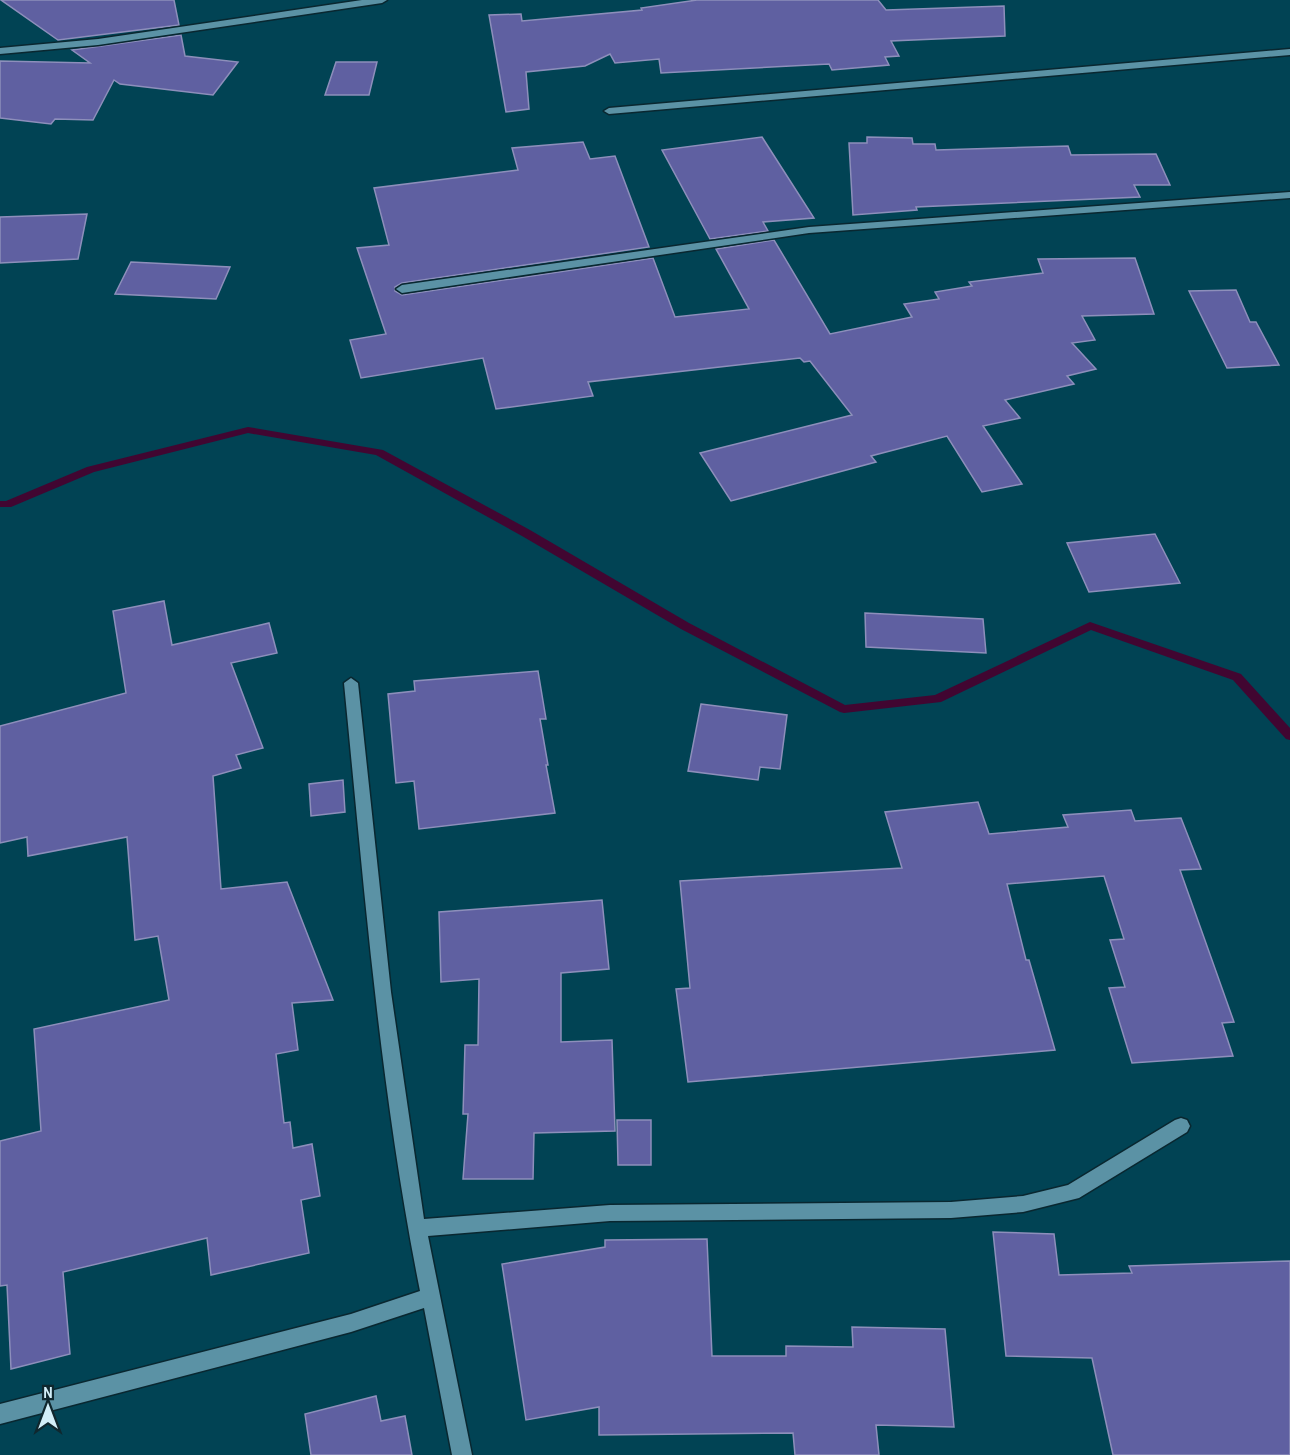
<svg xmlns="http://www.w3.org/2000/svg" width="1290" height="1455" viewBox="0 0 1290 1455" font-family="'Archivo Narrow',sans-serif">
<rect width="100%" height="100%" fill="#014354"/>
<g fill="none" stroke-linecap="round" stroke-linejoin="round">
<polygon fill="#410631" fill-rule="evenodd" points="248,427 383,450 530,530 689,623 845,705 935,695 1090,622 1241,674 1290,728 1290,740 1286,739 1233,680 1091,630 941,702 844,713 840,712 681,629 522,536 376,455 248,433 94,472 11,507 0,507 0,501 6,501 87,467"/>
</g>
<g fill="#5f60a1" stroke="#8d8fbb" stroke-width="1.5">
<polygon points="1,0 174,0 179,25 58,40"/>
<polygon points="697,0 878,0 886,10 1004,6 1005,36 891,41 899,56 885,57 889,65 832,70 829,64 661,73 659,59 615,63 610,54 585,66 526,72 529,109 506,112 489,15 521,14 522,21 642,10 641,8"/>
<polygon points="181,35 185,56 238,62 213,95 120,84 114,80 93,120 55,119 51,124 0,118 0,61 90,63 72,50"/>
<polygon points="336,62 377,62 369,95 325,95"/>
<polygon points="762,137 814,218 763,222 768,231 710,239 662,150"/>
<polygon points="867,137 912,138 913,144 935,144 936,150 1068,146 1071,155 1156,154 1170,185 1134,185 1140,197 916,207 917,210 853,215 849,143 867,143"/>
<polygon points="583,142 590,159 615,156 649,247 402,283 395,287 395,291 402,295 653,258 675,317 749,309 716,249 774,240 830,334 912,317 904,304 939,299 935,292 972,286 969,282 1043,273 1038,259 1135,258 1154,314 1082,316 1095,340 1072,343 1096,369 1067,376 1074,384 1005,400 1020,418 983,426 1022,484 982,492 947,436 871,456 876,462 731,501 700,453 852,415 810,361 804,362 800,358 588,382 593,396 496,409 483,358 361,378 350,340 386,334 357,248 389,245 374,188 518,170 512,148"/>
<polygon points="87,214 78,259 0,263 0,217"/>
<polygon points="131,262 230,267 216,299 115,294"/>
<polygon points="1236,290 1250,322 1256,322 1279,365 1227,368 1189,291"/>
<polygon points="1155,534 1180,583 1089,592 1067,543"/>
<polygon points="164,601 172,645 269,623 277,653 231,663 263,748 236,755 241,768 213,776 221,889 287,882 333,1000 292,1003 298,1050 276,1054 284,1123 290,1122 293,1148 312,1144 320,1196 301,1200 309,1253 211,1275 207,1238 63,1272 70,1354 11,1369 7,1285 0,1286 0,1141 41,1131 34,1029 169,1000 158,936 135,940 127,837 28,856 27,837 0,843 0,726 126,693 113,611"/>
<polygon points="865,613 983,619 986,653 866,647"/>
<polygon points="538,671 546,719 540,719 548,765 546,765 555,813 419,829 414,781 396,783 388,694 415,691 414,681"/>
<polygon points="701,704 787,715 780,769 760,767 758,780 688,771"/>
<polygon points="343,780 345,812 311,816 309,784"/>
<polygon points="978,802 989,834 1068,827 1063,815 1131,810 1135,821 1181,818 1201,869 1180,870 1234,1022 1222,1023 1233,1056 1132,1063 1109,988 1125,987 1110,940 1124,939 1104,876 1007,884 1026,960 1029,960 1055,1050 688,1082 676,989 690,988 680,881 902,868 885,812"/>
<polygon points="602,900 609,969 561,973 561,1042 612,1040 615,1131 534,1133 533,1179 463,1179 468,1114 463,1114 465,1045 478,1045 479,979 441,982 439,912"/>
<polygon points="617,1120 651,1120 651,1165 618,1165"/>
<polygon points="993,1232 1054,1234 1059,1275 1132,1273 1129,1266 1290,1261 1290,1455 1113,1455 1092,1358 1006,1356"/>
<polygon points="707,1239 712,1356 786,1356 786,1346 853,1347 852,1327 945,1329 954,1427 876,1425 879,1455 795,1455 793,1433 599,1435 599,1407 526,1420 502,1264 605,1247 605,1240"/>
<polygon points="376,1396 381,1421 405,1416 412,1455 311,1455 305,1414"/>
</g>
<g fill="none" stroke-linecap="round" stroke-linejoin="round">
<defs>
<g id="minor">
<polygon points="362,0 387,0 382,3 98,45 0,54 0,48 98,39"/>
<polygon points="1290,49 1290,55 609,114 604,111 609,108"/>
<polygon points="1290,192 1290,198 809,233 402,293 396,289 402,285 809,227"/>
<path d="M351,678L358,683L391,992L424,1219L610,1205L951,1202L1023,1196L1068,1185L1175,1120L1181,1118L1187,1120L1190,1126L1187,1132L1079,1198L1023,1212L951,1218L610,1221L428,1236L472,1455H452L424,1308L351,1332L0,1424V1404L351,1314L420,1291C380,1091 364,887 344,683Z"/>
</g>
</defs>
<use href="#minor" stroke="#092730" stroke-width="3"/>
<use href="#minor" fill="#5b92a5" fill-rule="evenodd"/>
</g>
<g transform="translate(48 1407)" stroke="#0f272e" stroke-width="4.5" paint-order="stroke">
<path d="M0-4.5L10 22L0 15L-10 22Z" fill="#d2eef8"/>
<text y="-9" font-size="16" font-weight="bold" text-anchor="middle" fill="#d2eef8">N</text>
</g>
</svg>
